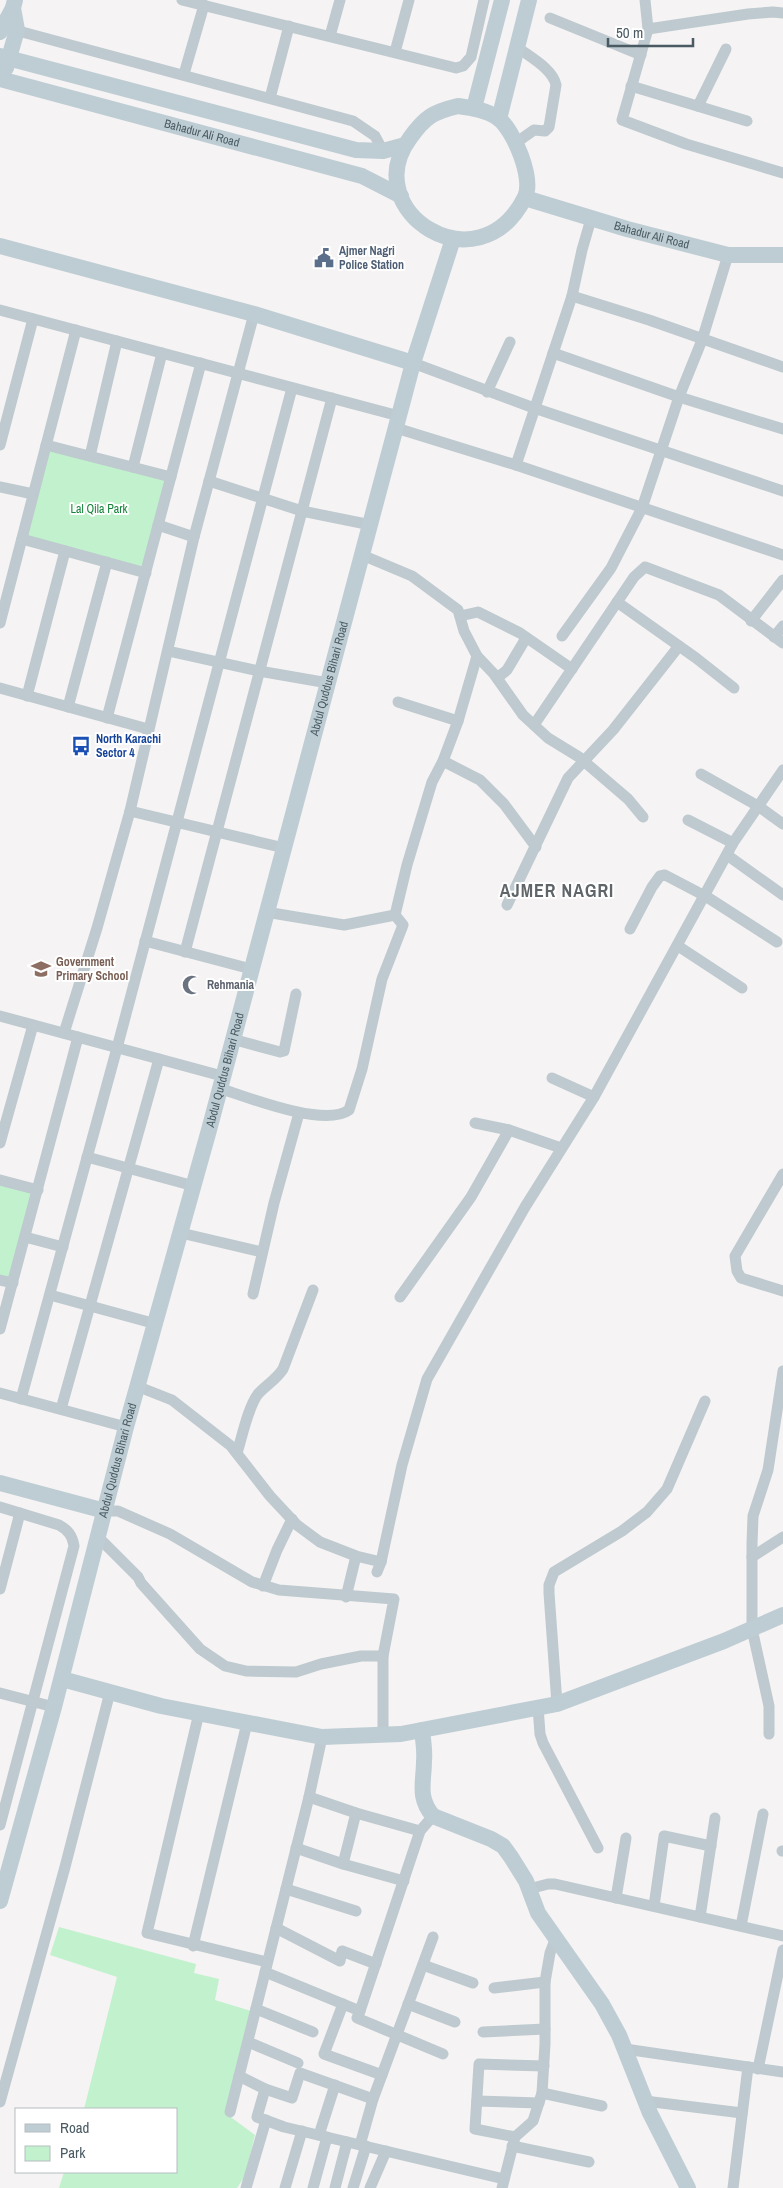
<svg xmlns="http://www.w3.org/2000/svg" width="783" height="2188" viewBox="0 0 783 2188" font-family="'Archivo Narrow',sans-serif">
<rect width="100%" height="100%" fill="#f5f3f3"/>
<g fill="#c2f2cd">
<polygon points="46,445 171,477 146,573 22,539"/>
<polygon points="0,1180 38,1190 13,1283 0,1280"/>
<polygon points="59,1927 196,1964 194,1973 219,1979 215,2000 251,2011 228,2115 255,2135 245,2176 237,2188 59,2188 64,2172 176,2172 176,2109 84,2109 117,1977 50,1955"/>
</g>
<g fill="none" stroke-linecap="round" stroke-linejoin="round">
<g stroke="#becacf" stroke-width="11">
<polyline points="182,0 456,68 463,66 471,57 484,0"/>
<polyline points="645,0 648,29 622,120 686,144 783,173"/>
<polyline points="550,18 641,55"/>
<polyline points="11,29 353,121 375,136 383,151"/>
<polyline points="648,29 748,14 773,12 783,13"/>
<polyline points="330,36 340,0"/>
<polyline points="395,52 409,0"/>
<polyline points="184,74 204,5"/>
<polyline points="631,86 747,121"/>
<polyline points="270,98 289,26"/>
<polyline points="698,106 726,49"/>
<path d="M517,142L534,130L545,131L549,127L556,85C553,69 530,57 517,47"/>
<polyline points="572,296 649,320 783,367"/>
<polyline points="0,310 399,416"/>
<polyline points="553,353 679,397 783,429"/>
<polyline points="413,363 534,408 783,491"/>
<polyline points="487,392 510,342"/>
<polyline points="396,428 516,465 783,555"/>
<polyline points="0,445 33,319"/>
<polyline points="46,445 171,477"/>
<polyline points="90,456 117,341"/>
<polyline points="516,465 572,296 582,250 591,219"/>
<polyline points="133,467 162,353"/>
<polyline points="209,481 302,511 371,525"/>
<polyline points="0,487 33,494"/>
<polyline points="158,525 194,537"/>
<polyline points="22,539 146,573"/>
<polyline points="362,555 412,576 458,610 464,631 477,656 494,674 523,715 548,738 579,757 628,799 643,817"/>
<polyline points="617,602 696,658 734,688"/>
<polyline points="460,616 478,612 520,633 572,669"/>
<polyline points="751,621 783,580"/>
<polyline points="0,623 76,330"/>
<polyline points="562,636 611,568 642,508 679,397 702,340 728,255"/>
<polyline points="774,637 783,626"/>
<polyline points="168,651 259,671 328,683"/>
<polyline points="497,678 507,670 526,638"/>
<polyline points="0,688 148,729"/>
<polyline points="27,696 65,551"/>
<polyline points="398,702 458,721"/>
<polyline points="68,707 107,562"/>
<polyline points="107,718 201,363"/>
<polyline points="534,725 634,577 645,567 719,595 783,643"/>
<polyline points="443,761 480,780 504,804 536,847"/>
<polyline points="701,774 758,806 783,824"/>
<polyline points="130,811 284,848"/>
<polyline points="688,820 733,843"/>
<polyline points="727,855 783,895"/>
<polyline points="507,905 568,778 613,730 679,646"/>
<polyline points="266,912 344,925 395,915"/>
<polyline points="630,929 652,887 660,876 665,875 707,897 777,942"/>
<polyline points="145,941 251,969"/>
<polyline points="678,946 742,988"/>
<polyline points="185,952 332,398"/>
<polyline points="0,1016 222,1076"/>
<polyline points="64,1033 97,928 130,811 194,537 254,314"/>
<polyline points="232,1039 280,1052 284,1051 296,994"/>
<polyline points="552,1078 594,1097"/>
<path d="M219,1088C247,1097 324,1128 349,1110L362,1069L382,979L403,925L395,915L407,865L432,782L443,761L458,721L477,656"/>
<polyline points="475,1123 509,1130 561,1148"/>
<polyline points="0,1143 33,1025"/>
<polyline points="87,1157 194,1186"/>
<polyline points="783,1174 735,1256 737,1271 741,1278 783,1291"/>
<polyline points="0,1180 38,1190"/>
<polyline points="181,1233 262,1252"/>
<polyline points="25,1237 63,1247"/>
<polyline points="0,1280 13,1283"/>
<polyline points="253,1294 274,1203 299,1113"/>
<polyline points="50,1295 156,1324"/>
<polyline points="400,1297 471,1197 509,1130"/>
<polyline points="0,1329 78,1037"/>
<polyline points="139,1387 172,1400 231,1446 270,1496 297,1525 320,1542 356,1556 381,1562"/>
<polyline points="0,1393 126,1427"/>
<polyline points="21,1399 117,1048 292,388"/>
<polyline points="61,1409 159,1059"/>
<path d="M237,1453C242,1437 248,1407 258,1394C266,1385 276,1380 283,1369L313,1290"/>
<path d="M0,1507L59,1525C68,1530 72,1535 74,1546L0,1825"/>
<polyline points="105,1511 118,1511 170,1534 252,1582 279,1590 394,1599 383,1656 383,1733"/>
<polyline points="98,1537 138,1577 141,1583 200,1649 225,1666 246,1671 296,1672 321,1664 361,1656 383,1656"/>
<polyline points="752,1557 783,1537"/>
<polyline points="377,1572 381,1562 402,1465 427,1379 525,1207 594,1097 733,843 783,770"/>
<polyline points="263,1586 277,1550 292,1519"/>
<polyline points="0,1589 20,1513"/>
<polyline points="346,1597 356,1556"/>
<polyline points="0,1693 54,1707"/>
<polyline points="557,1704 549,1593 549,1585 554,1572 622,1531 647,1512 667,1489 705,1401"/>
<polyline points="538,1707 540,1734 543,1743 598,1848"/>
<polyline points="199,1713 147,1933 267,1962"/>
<polyline points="769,1734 769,1706 752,1629 752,1544 753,1516 768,1470 783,1371"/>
<polyline points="309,1797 356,1813 420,1831"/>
<polyline points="296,1848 343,1864 404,1881"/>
<polyline points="782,1851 783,1851"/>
<polyline points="343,1864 356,1813"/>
<polyline points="286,1889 356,1911"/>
<polyline points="529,1889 548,1884 555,1884 783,1936"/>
<polyline points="616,1898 626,1838"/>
<polyline points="654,1906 664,1836 711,1846"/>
<polyline points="700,1917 715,1818"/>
<polyline points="741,1926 763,1814"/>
<polyline points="276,1928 340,1961 342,1951 376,1964"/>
<polyline points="193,1946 247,1723"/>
<polyline points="423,1965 473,1983"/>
<polyline points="265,1972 360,2011 420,1831 433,1816"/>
<polyline points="494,1988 545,1982"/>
<polyline points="343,2004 324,2054 382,2075"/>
<polyline points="408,2004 455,2022"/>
<polyline points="256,2009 313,2032"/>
<polyline points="360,2011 357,2018 443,2054"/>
<polyline points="483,2032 545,2029"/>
<polyline points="248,2042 298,2063"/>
<polyline points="625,2049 783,2072"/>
<polyline points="758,2069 783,1950"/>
<polyline points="239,2076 265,2089 257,2117 284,2127 504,2179"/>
<polyline points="265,2089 292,2098 300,2073 373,2099"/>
<polyline points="542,2093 602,2106"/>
<polyline points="477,2101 539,2103"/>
<polyline points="645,2101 742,2113"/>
<polyline points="0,2102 65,1867 110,1692"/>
<polyline points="230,2112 309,1797 322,1737"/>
<polyline points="319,2135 335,2085"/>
<polyline points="515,2137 475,2129 479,2064 544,2066"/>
<polyline points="360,2145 373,2099 433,1937"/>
<polyline points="512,2146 589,2162"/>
<polyline points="246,2188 266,2120"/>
<polyline points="285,2188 302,2131"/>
<polyline points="313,2188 327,2137"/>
<polyline points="335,2188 347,2142"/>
<polyline points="353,2188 366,2146"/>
<polyline points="370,2188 386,2151"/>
<polyline points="502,2188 515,2137 533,2121 542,2093 545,2044 545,1982 550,1953 555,1940"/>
<polyline points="733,2188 748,2067"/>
</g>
<g stroke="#becdd4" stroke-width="16">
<polyline points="0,32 13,8"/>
<polyline points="0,56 356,150 383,151 405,145"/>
<polyline points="6,68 17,30 13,8 15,0"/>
<path id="s1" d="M0,79L362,176L401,196"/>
<path d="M458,106C472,108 486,110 498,118C514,130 534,179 525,197C479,290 356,211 410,138C425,117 433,112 458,106Z"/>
<polyline points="474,108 502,0"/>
<polyline points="499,119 529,0"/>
<path id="s2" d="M525,198L627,229L728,255H783"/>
<polyline points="0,246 254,314 413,363"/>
<polyline points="0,1483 105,1511"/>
<polyline points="62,1679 161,1706 322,1737 401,1734 557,1704 724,1641 783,1615"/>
<path d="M422,1730C423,1740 425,1750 424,1761C424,1782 417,1797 433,1816L491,1839L503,1846L511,1857L526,1881L538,1913L602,2004L619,2035L650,2113L688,2188"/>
<path id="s3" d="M0,1901L54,1707L126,1427L209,1130L413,363L453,239"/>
</g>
</g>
<defs>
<symbol id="civic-bare" viewBox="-9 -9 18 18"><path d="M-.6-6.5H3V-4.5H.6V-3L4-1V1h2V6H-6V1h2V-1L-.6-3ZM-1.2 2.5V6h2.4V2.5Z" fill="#5c6f8a" stroke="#fff" stroke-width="2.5" paint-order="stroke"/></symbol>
<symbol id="bus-bare" viewBox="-9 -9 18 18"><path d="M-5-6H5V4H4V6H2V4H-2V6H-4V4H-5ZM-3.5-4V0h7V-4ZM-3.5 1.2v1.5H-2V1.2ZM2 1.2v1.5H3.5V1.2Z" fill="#1a4fb4" stroke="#fff" stroke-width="2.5" paint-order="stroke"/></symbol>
<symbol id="school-bare" viewBox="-9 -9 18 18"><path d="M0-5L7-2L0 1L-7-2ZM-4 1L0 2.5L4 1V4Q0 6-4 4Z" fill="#8d6e63" stroke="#fff" stroke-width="2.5" paint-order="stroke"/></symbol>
<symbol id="mosque-bare" viewBox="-9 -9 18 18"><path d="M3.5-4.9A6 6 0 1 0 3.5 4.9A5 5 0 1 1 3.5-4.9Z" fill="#6b7280" stroke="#fff" stroke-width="2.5" paint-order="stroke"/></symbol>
</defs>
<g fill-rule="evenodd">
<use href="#civic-bare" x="310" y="244" width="28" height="28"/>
<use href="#bus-bare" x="67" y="732" width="28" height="28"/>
<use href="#school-bare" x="27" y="955" width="28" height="28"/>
<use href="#mosque-bare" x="178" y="971" width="28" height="28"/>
</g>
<g text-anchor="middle" stroke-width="4" stroke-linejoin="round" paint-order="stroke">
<g font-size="12" fill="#495a62" stroke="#fff">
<text dy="4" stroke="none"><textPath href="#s1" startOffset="209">Bahadur Ali Road</textPath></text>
<text dy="4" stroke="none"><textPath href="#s2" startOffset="132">Bahadur Ali Road</textPath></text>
<text dy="4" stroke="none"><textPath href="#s3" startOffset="1266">Abdul Quddus Bihari Road</textPath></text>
<text dy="4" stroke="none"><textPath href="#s3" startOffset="861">Abdul Quddus Bihari Road</textPath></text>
<text dy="4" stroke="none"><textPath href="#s3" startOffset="456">Abdul Quddus Bihari Road</textPath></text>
</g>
<g font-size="12" font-weight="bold" fill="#4e5e75" stroke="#fff" text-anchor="start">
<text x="339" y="255">Ajmer Nagri<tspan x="339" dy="14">Police Station</tspan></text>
</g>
<g font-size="12" fill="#148339" stroke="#fff">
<text x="99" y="513">Lal Qila Park</text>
</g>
<g font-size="12" font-weight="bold" fill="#164399" stroke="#fff" text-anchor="start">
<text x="96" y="743">North Karachi<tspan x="96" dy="14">Sector 4</tspan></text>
</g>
<g font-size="12" font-weight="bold" fill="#785e54" stroke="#fff" text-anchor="start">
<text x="56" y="966">Government<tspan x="56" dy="14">Primary School</tspan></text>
</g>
<g font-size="12" font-weight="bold" fill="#5b616d" stroke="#fff" text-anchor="start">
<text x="207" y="989">Rehmania</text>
</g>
<g font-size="18" font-weight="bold" letter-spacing="1" fill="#5f6568" stroke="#fff">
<text x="557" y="897">AJMER NAGRI</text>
</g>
</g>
<rect x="15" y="2108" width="162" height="65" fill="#ffffff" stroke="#b6bdc0"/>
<rect x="25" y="2124" width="25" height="8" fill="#becdd4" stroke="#b6bdc0"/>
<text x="60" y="2133" font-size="15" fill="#495a62">Road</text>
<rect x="25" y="2146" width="25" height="15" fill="#c2f2cd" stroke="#b6bdc0"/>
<text x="60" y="2158" font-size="15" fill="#495a62">Park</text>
<path d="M608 38v8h85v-8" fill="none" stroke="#495a62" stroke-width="2.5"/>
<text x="616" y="38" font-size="15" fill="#495a62" stroke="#ffffff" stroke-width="4" paint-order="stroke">50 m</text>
</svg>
